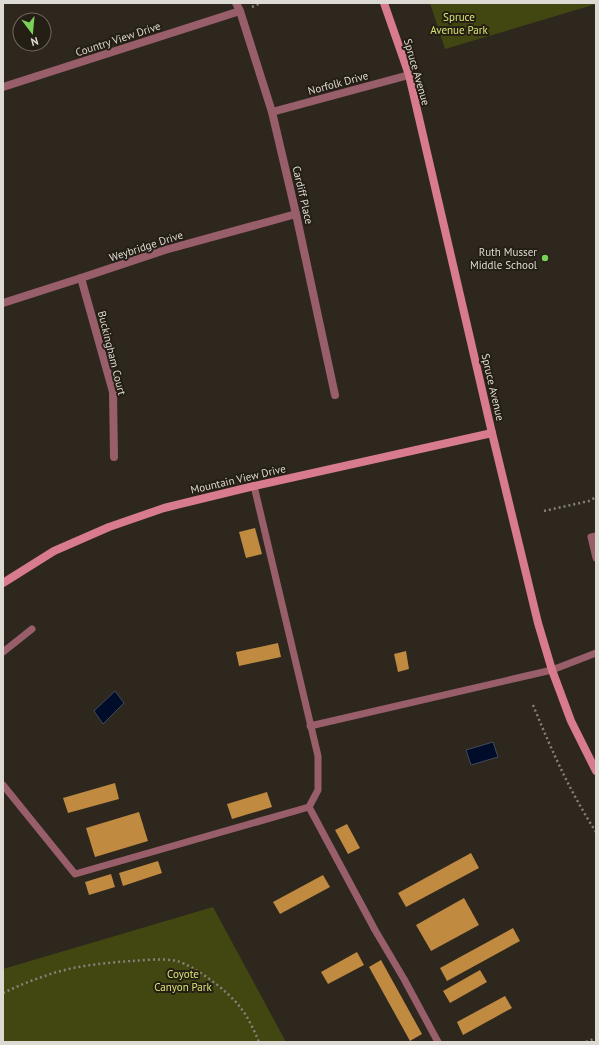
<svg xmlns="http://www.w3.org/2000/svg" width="599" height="1045" viewBox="0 0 599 1045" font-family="'PT Sans',sans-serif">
<rect width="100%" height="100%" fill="#2e271e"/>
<g fill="#424611">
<polygon points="430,3 596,3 596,4 445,49"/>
<polygon points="213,907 286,1042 3,1042 3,969"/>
</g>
<g fill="#000d2a" stroke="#424a5d">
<polygon points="115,691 124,703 103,724 94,711"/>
<polygon points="493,742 498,757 471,765 466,750"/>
</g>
<g fill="#c08a41">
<polygon points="255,528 262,554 246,558 239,532"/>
<polygon points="278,643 281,657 239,666 236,652"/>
<polygon points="406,651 409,669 398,672 394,654"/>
<polygon points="115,783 119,799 68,813 63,798"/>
<polygon points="267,792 272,807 232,819 227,804"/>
<polygon points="139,812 148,841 95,857 86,828"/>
<polygon points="347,824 360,848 348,854 335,830"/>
<polygon points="471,853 479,868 406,907 398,893"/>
<polygon points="158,861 162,873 123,886 119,873"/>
<polygon points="111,874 115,887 89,895 85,882"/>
<polygon points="323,875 330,887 280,914 273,902"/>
<polygon points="464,898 479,925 431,951 416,925"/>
<polygon points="513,928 520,941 447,981 440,968"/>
<polygon points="357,952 364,965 328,984 321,972"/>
<polygon points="381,960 422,1034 410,1041 369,967"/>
<polygon points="480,970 487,982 450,1003 443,991"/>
<polygon points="505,996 512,1008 463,1035 457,1022"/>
</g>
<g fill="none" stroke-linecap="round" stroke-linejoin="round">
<g stroke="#868179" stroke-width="2.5" stroke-dasharray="2 3" stroke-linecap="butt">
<polyline points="252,7 261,3"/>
<polyline points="544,511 589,501 596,497"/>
<path d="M533,705C551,749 570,792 596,832"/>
<path d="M3,993C16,987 29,981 42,977C71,966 102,963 132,961C146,960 163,958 177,961C195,966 229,992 240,1007C248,1017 254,1030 259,1042"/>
<polyline points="586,1042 596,1038"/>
</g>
<g stroke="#985e6a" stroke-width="7">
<polyline points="596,536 591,537 596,558"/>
<polyline points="3,652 32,629"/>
<polyline points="310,726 552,670 596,653"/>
<polyline points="3,785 75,874 309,807 318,790 318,756 254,486"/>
<polyline points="309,807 375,930 404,979 438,1042"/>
</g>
<g stroke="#985e6a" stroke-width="8">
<polyline points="236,3 240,11 272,112 296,214 335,395"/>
<polyline points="3,87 240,11"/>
<polyline points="272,112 409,75"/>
<polyline points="81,278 113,392 114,457"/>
<polyline points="3,303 81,278 165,250 296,214"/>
</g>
<g stroke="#d87b8f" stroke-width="8">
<polyline points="384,3 409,75 492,433 538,623 552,670 571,721 596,771"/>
<polyline points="3,583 54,551 109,527 164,508 254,486 492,433"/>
</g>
</g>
<circle fill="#79d157" stroke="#241e14" stroke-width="1.5" cx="545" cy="258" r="4"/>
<g text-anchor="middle" stroke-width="4" stroke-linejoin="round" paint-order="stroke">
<g font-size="11" fill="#dae571" stroke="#241e14">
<text x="459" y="21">Spruce<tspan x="459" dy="13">Avenue Park</tspan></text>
<text x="183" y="978">Coyote<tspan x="183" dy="13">Canyon Park</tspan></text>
</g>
<g font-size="11" fill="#ddd9d3" stroke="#241e14">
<text transform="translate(118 39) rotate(-18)" y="4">Country View Drive</text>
<text transform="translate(417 72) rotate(74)" y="4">Spruce Avenue</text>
<text transform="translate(338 83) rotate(-15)" y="4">Norfolk Drive</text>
<text transform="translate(303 195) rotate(77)" y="4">Cardiff Place</text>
<text transform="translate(146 246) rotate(-18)" y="4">Weybridge Drive</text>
<text transform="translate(112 353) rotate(76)" y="4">Buckingham Court</text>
<text transform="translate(493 387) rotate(77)" y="4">Spruce Avenue</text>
<text transform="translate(238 479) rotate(-13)" y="4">Mountain View Drive</text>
</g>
<g font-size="11" fill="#ddd9d3" stroke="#241e14" text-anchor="end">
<text x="537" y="256">Ruth Musser<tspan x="537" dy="13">Middle School</tspan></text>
</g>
</g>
<rect width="599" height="1045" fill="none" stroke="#ddd9d3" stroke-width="8"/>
<g transform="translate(32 32) rotate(164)"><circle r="19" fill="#241e14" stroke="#6e6960"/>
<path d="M0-3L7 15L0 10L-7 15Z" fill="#79d157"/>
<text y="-6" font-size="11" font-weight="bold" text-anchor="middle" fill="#ddd9d3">N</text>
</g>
</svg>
